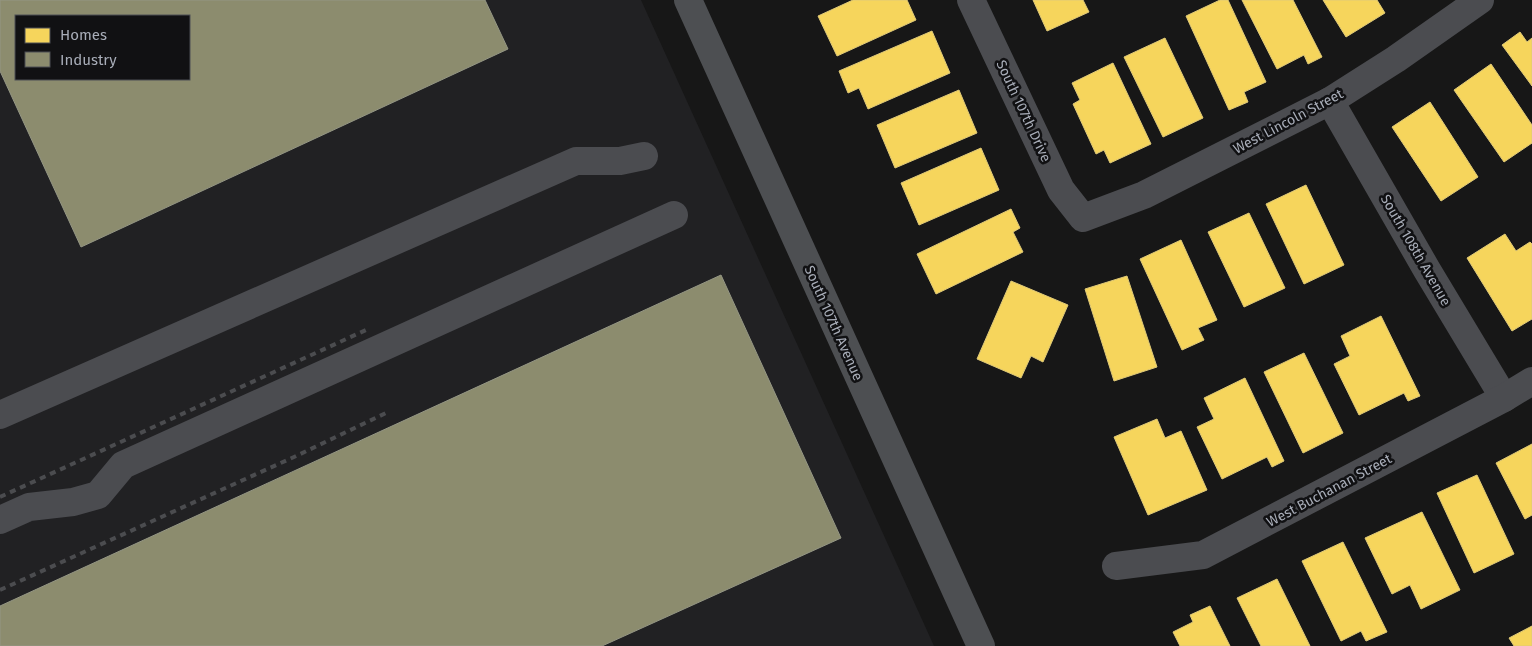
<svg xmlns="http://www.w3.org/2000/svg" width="1532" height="646" viewBox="0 0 1532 646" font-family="'Fira Sans',sans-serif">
<rect width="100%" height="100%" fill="#171717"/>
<path fill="#212123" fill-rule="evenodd" d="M0,0H641L934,646H0ZM16,16H189V79H16Z"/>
<g fill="#f6d55c" stroke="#dfc978">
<polygon points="853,0 907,0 916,20 837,56 818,16"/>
<polygon points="1033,0 1083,0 1089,12 1047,31"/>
<polygon points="1220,0 1228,0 1266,82 1244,92 1248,102 1229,110 1186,16"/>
<polygon points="1242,0 1293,0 1322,57 1308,64 1304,55 1277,69"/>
<polygon points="1323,0 1377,0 1385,13 1346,37"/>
<polygon points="932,31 950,73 868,109 859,88 848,93 839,71"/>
<polygon points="1520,32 1527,42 1532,38 1532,86 1502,45"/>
<polygon points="1165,38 1203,118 1163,137 1124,57"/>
<polygon points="1113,63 1151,144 1110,163 1104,150 1096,154 1073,104 1080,100 1072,83"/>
<polygon points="1491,64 1532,125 1532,143 1504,162 1454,90"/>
<polygon points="959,90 977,133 895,168 877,125"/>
<polygon points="1430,102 1478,177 1441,201 1392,127"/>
<polygon points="981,148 999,190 919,225 901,183"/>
<polygon points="1306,185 1344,265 1304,284 1266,204"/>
<polygon points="1011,209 1020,228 1013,232 1023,252 936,294 917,254"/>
<polygon points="1249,213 1285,288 1244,307 1208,232"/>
<polygon points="1505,234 1516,251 1530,242 1532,244 1532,319 1512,331 1467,258"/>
<polygon points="1181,240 1217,320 1198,328 1204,340 1182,350 1140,259"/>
<polygon points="1127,276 1157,367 1114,381 1085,289"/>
<polygon points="1011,281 1068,305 1043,362 1031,356 1021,378 977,359"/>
<polygon points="1381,316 1420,396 1408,401 1404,393 1359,415 1334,364 1350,356 1341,336"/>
<polygon points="1304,353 1343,433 1303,453 1264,372"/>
<polygon points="1245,378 1284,461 1272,467 1267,457 1222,479 1197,427 1214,419 1204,398"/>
<polygon points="1157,419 1165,438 1181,431 1207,490 1148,515 1114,437"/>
<polygon points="1532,444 1532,515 1525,519 1496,463"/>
<polygon points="1477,475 1514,554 1474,573 1437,493"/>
<polygon points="1422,512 1460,590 1421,609 1410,585 1392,594 1365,538"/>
<polygon points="1343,542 1387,632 1366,641 1361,631 1341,641 1302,561"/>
<polygon points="1277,579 1310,646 1261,646 1237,598"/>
<polygon points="1210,606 1230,646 1180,646 1173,632 1193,622 1190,615"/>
<polygon points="1532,626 1532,646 1514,646 1509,638"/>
</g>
<g fill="#8c8c6e" stroke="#949684" fill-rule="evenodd">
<path d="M0,0H485L508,49L81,247L0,71ZM16,16H189V79H16Z"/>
<polygon points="721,275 841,538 602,646 0,646 0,606"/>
</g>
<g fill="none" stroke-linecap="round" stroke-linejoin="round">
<g stroke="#4b4c50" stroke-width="28">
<polyline points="971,0 1061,190 1083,218 1144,195 1330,101 1396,59 1480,0"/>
<polyline points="1330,101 1427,270 1504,398"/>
<polyline points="0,415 576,161 620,161 644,156"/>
<polyline points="0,520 29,507 73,502 98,495 123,465 674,215"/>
<polyline points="1116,566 1203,555 1504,398 1532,381"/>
</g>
<polyline stroke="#4d4f52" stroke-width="28" points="688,0 981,646"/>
<g stroke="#4b4c4f" stroke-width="4" stroke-dasharray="6 5" stroke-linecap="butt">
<polyline points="0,497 366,330"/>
<polyline points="0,590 294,457 388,412"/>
</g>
</g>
<g text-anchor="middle" stroke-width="5" stroke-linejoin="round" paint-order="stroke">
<g font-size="14" fill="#a8adb8" stroke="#111113">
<text transform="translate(1024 111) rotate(65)" y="5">South 107th Drive</text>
<text transform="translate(1288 121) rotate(-28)" y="5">West Lincoln Street</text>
<text transform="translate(1416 250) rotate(60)" y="5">South 108th Avenue</text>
<text transform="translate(834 323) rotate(66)" y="5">South 107th Avenue</text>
<text transform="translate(1329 490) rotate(-28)" y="5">West Buchanan Street</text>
</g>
</g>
<rect x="15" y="15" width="175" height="65" fill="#111113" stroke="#4d4f55"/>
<rect x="25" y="28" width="25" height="15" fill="#f6d55c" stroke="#4d4f55"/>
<text x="60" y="40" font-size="15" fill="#a8adb8">Homes</text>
<rect x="25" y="52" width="25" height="15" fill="#8c8c6e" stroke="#4d4f55"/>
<text x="60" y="65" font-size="15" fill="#a8adb8">Industry</text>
</svg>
